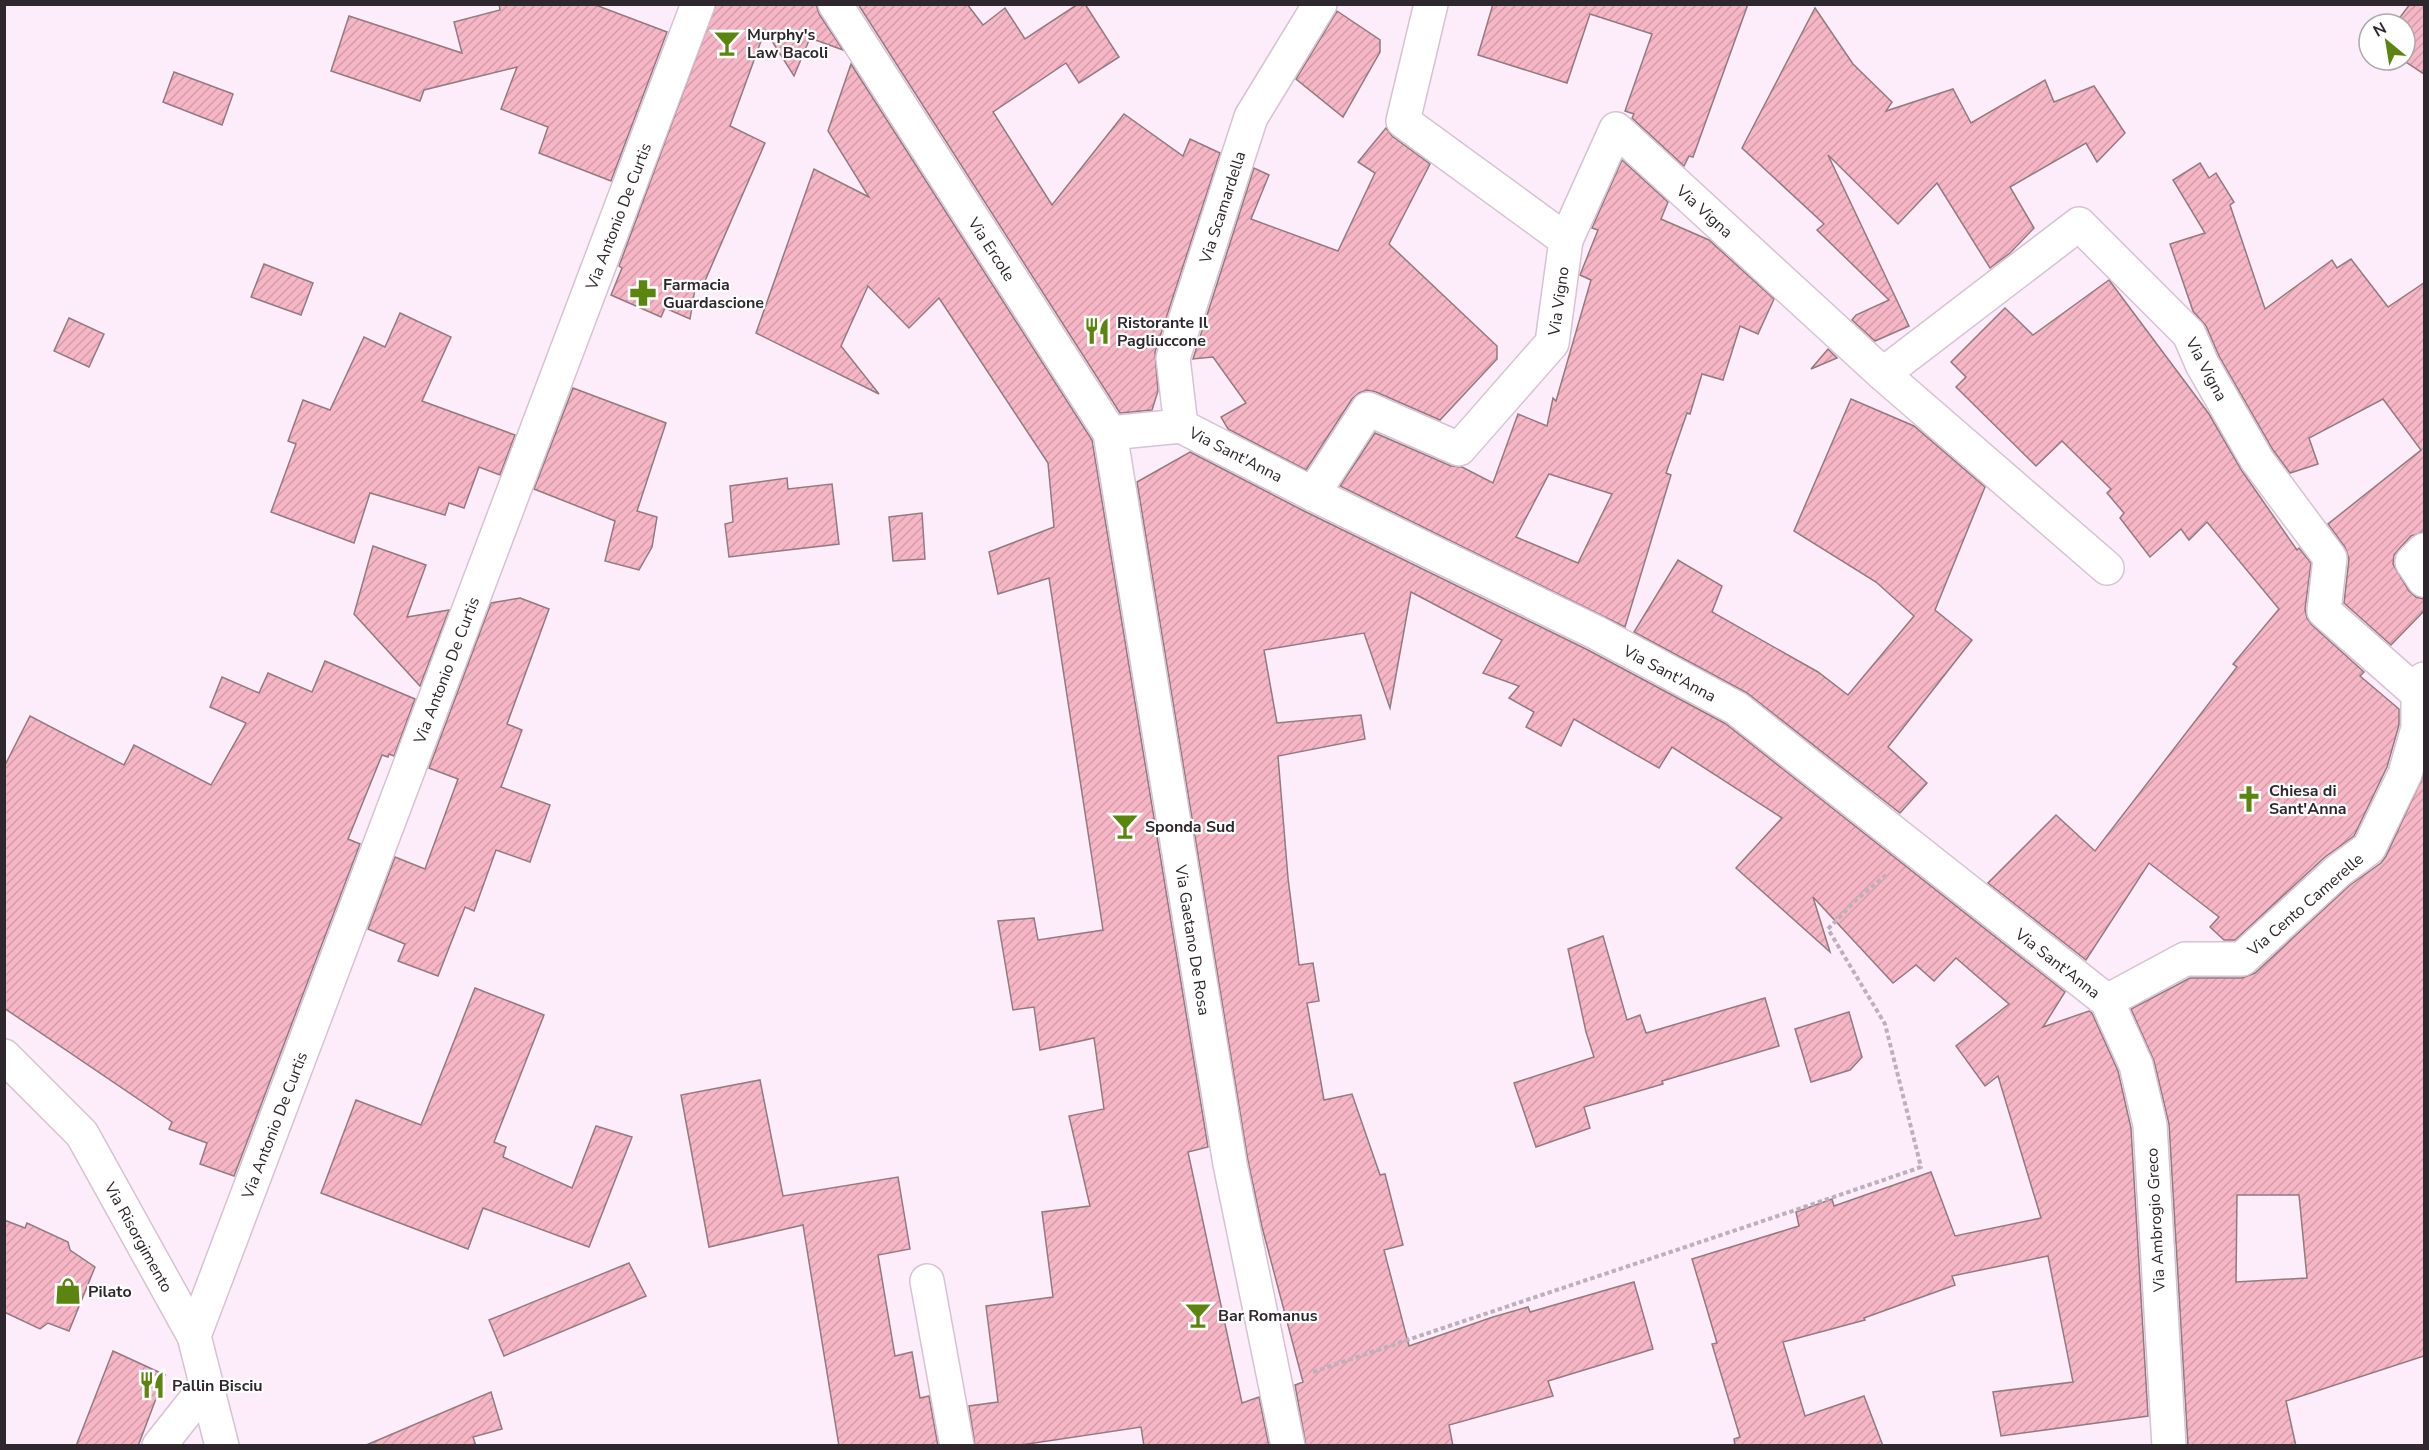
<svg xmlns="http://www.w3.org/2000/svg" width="2429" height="1450" viewBox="0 0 2429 1450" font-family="'Nunito Sans',sans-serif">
<defs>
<pattern id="building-hatch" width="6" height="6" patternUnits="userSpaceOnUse" patternTransform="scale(1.5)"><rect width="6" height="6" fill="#f6b6c5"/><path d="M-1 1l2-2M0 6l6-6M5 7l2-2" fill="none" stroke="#d39caa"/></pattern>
</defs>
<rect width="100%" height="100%" fill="#fdedfa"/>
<g fill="url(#building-hatch)" stroke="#927a7f" stroke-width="1.5" fill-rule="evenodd">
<polygon points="499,4 593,4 667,32 611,181 539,153 548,127 501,109 517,67 424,90 420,101 331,71 349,16 462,53 454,22 500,10"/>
<polygon points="716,4 816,4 819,14 843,50 810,38 794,76 765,30 730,126 765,143 704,283 696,283 690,319 665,308 661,317 611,295 622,268 619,266"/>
<polygon points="858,4 967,4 983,25 1005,8 1025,39 1078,4 1085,4 1119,57 1079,83 1066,63 993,112 1052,205 1124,114 1183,156 1190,139 1220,153 1155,352 1158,391 1152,410 1120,413"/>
<polygon points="1493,4 1748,4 1693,157 1689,156 1684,166 1632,118 1634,114 1625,111 1652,34 1590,14 1567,83 1478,55"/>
<polygon points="2410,4 2424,4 2424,74 2403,60 2405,24 2395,24"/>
<polygon points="1815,8 1853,64 1892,102 1886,111 1953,89 1971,123 2045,80 2054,102 2094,86 2125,133 2097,162 2086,143 2010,187 2034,228 2010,253 1990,268 1937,183 1898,224 1828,155 1909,326 1875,341 1852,320 1856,315 1889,300 1817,230 1824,224 1742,148"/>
<polygon points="1337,11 1380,40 1380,52 1343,117 1296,79"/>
<polygon points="851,64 1092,440 1208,1147 1188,1152 1242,1403 1259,1397 1269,1446 1144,1446 1141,1427 1014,1446 975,1446 969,1406 998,1402 986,1306 1053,1297 1042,1212 1090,1206 1069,1116 1104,1109 1094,1038 1040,1050 1034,1007 1013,1010 998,921 1034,918 1038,940 1103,930 1049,578 998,594 989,552 1054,527 1048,463 939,298 909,328 868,286 841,346 879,394 756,333 814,169 869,197 828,131"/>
<polygon points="174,72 233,94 222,125 163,102"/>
<polygon points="1386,128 1392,136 1430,164 1389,244 1497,346 1497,359 1440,420 1376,392 1367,390 1359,393 1352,399 1306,470 1228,429 1221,417 1246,403 1213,357 1193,359 1254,168 1269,175 1251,219 1338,251 1375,173 1358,162"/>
<path d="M1622,160L1668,202L1661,219L1709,240L1774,299L1758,334L1740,326L1723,380L1702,374L1690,414L1687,413L1666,473L1671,475L1625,627L1340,486L1375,433L1451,466L1462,467L1493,483L1518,414L1547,426L1553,398L1556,401L1591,280L1580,275L1598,230L1592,228ZM1549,474L1612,494L1578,563L1516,537Z"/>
<polygon points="2200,163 2209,178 2216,173 2234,202 2230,205 2265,309 2332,260 2337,268 2351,259 2388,307 2424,283 2424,532 2411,536 2399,549 2394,555 2393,564 2409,591 2416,597 2424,599 2424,611 2391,645 2344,603 2349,559 2345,547 2328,524 2421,450 2383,399 2309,438 2318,464 2290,473 2273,450 2219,356 2206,326 2193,311 2170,244 2205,233 2173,180"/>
<polygon points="264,264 313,283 301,315 251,297"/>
<polygon points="2109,280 2209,414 2242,471 2297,550 2299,548 2311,563 2305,609 2307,618 2312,625 2364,672 2360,676 2399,709 2399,725 2387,767 2354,836 2325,857 2235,940 2224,940 2210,927 2219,917 2149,863 2086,960 1988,883 2056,815 2095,851 2237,667 2233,664 2279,609 2207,522 2189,540 2181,529 2150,557 2120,518 2124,513 2107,493 2111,489 2062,441 2036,466 1956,387 1966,377 1951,362 2005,308 2033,335"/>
<polygon points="400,313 451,337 422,401 515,435 500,475 479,467 464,508 449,503 445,515 370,493 354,543 271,512 296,444 288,441 303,400 330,410 364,337 385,347"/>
<polygon points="69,318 104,334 89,367 54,351"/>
<polygon points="1828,349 1837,358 1811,369"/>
<polygon points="573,388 666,423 637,511 657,517 652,547 639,570 605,561 615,521 534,489"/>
<polygon points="1851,399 1914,426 1985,487 1935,610 1972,640 1888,747 1927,783 1900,813 1747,693 1634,632 1678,560 1722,586 1712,612 1818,672 1848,695 1914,616 1876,582 1794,531"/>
<polygon points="1190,452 1304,511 1588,650 1726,724 2065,992 2043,1027 2089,1011 2092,1013 2118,1071 2131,1128 2148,1416 2001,1436 1993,1392 2073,1382 2048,1256 1952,1276 1955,1285 1864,1318 1865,1320 1783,1342 1805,1416 1864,1396 1883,1446 1735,1446 1734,1439 1740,1437 1712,1344 1717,1343 1692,1259 1799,1226 1796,1212 1832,1199 1834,1206 1931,1172 1955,1236 2041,1218 1998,1076 1985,1086 1956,1046 2009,1004 1956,958 1934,981 1916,965 1893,983 1813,897 1830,952 1736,868 1782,818 1672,747 1659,768 1574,719 1561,746 1526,727 1534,712 1509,698 1519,686 1483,673 1502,640 1411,592 1390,708 1364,633 1264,650 1277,723 1361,715 1365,739 1278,756 1288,878 1299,965 1313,963 1319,1001 1307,1003 1324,1100 1352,1094 1380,1175 1385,1174 1403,1245 1384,1250 1409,1346 1493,1317 1528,1307 1530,1312 1634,1282 1653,1349 1548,1381 1553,1396 1449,1425 1453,1446 1306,1446 1295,1385 1303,1382 1262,1227 1248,1161 1137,482"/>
<polygon points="787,478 788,489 832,484 839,544 729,557 725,524 733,522 730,486"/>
<polygon points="922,513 925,559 893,561 889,517"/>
<polygon points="373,546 426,565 407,617 449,610 420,686 354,614"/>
<polygon points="520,598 549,609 507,724 522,730 501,787 550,805 530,862 496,850 474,911 465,907 438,976 398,961 405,944 368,929 395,857 425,869 458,779 429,768 491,603"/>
<polygon points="325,661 415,699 394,756 389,754 388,757 382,755 348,839 360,844 234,1176 200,1164 207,1143 169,1129 172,1122 4,1008 4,767 30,716 124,765 134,745 211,785 246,723 210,707 222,677 259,693 268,673 312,692"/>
<path d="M2424,774V1356L2286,1401L2296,1446H2188L2169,1124L2154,1061L2131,1009L2190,978H2242L2255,973L2350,885L2381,863L2386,856ZM2237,1195H2299L2307,1278L2236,1282Z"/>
<polygon points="1603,936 1627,1020 1640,1015 1646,1033 1765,998 1779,1046 1662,1081 1663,1084 1584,1107 1590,1128 1536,1147 1514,1083 1594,1057 1586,1032 1568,949"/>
<polygon points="475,988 544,1015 494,1142 506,1147 503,1157 572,1188 596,1126 632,1137 589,1247 483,1208 468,1249 321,1193 356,1100 421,1125"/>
<polygon points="1849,1012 1862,1057 1850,1070 1811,1082 1795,1029"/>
<polygon points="760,1080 783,1196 898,1177 910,1249 878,1255 895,1356 912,1352 920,1398 929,1396 938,1446 839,1446 803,1225 709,1247 681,1095"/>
<polygon points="4,1220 25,1228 27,1223 68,1242 70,1250 95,1267 69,1331 48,1323 40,1329 4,1312"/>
<polygon points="629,1263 646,1296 504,1356 489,1320"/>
<polygon points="113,1351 165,1375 138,1446 76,1446"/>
<polygon points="491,1392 502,1429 473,1437 476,1446 364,1446"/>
</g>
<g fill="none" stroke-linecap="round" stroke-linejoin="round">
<defs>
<g id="minor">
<polyline points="835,4 1110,433 1230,1164 1288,1446"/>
<polyline points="1566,240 1616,129 1883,374 2079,224 2189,334 2202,364 2257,460 2330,558 2324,611 2418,694"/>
<polyline points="1883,374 2107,568"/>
<polyline points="1181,426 1313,494 1597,633 1736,708 2107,1001 2136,1065 2150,1125 2169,1446"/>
<polyline points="1181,426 1173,358 1251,117 1320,4"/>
<polyline points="1110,433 1181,426"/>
<polyline points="1313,494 1368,409 1459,449 1552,343 1566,240 1403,121 1431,4"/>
<polyline points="2424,550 2412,562 2424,580"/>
<polyline points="2107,1001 2185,959 2242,959 2338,871 2369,848 2405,774 2418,728 2418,694 2424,679"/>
<polyline points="927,1281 957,1446"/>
<polyline points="194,1336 698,4"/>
<polyline points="159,1446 205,1388"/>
</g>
<polyline id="major" points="4,1056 82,1134 194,1336 222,1446"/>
</defs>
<use href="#minor" stroke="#d6c2d2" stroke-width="36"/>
<use href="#major" stroke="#d6c2d2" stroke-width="36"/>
<path stroke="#bdb0ba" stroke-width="4" stroke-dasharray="4.5 3" stroke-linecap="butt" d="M1313,1372C1515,1303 1719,1237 1921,1167L1885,1024L1828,929L1856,900L1886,875"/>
<use href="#minor" stroke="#fff" stroke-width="33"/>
<use href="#major" stroke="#fff" stroke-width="33"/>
</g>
<defs>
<symbol id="bar-bare" viewBox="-9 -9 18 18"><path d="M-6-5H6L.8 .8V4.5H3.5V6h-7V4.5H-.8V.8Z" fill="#5c8510" stroke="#fff" stroke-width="2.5" paint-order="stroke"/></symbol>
<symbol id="pharmacy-bare" viewBox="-9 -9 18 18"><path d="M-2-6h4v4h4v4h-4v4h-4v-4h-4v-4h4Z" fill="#5c8510" stroke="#fff" stroke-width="2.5" paint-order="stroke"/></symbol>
<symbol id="restaurant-bare" viewBox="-9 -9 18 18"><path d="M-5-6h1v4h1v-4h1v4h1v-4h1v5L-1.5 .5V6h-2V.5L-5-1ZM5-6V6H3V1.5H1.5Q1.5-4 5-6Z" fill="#5c8510" stroke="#fff" stroke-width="2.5" paint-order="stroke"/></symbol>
<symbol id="church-bare" viewBox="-9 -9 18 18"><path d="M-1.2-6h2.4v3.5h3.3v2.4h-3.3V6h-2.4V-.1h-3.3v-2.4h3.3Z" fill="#5c8510" stroke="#fff" stroke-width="2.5" paint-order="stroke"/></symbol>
<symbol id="shop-bare" viewBox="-9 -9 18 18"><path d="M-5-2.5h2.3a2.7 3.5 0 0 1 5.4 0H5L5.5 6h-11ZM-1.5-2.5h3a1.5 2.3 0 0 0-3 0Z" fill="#5c8510" stroke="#fff" stroke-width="2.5" paint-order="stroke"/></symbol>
</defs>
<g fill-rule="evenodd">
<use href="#bar-bare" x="708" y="24" width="38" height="38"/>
<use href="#pharmacy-bare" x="624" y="274" width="38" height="38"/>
<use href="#restaurant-bare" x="1078" y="312" width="38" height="38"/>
<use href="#church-bare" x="2230" y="780" width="38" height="38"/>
<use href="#bar-bare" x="1106" y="807" width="38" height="38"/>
<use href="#shop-bare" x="49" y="1272" width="38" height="38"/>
<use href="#bar-bare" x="1179" y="1296" width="38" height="38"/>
<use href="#restaurant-bare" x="133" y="1366" width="38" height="38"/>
</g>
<g text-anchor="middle" stroke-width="4.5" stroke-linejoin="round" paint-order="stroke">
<g font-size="16" font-weight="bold" fill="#2e272d" stroke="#fff" text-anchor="start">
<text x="747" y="40">Murphy's<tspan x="747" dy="18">Law Bacoli</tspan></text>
<text x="663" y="290">Farmacia<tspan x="663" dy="18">Guardascione</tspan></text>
<text x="1117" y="328">Ristorante Il<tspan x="1117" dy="18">Pagliuccone</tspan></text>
<text x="2269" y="796">Chiesa di<tspan x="2269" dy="18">Sant'Anna</tspan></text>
<text x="1145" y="832">Sponda Sud</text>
<text x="88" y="1297">Pilato</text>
<text x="1218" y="1321">Bar Romanus</text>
<text x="172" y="1391">Pallin Bisciu</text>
</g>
<g font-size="16" fill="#2e272d" stroke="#fff">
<text transform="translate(1222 207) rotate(-72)" y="6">Via Scamardella</text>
<text transform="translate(1705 211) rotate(42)" y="6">Via Vigna</text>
<text transform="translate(618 216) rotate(-69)" y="6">Via Antonio De Curtis</text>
<text transform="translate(992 249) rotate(57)" y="6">Via Ercole</text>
<text transform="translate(1558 301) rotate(-82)" y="6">Via Vigno</text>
<text transform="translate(2207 369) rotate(62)" y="6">Via Vigna</text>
<text transform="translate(1236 454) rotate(27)" y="6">Via Sant'Anna</text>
<text transform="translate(446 670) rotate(-69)" y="6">Via Antonio De Curtis</text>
<text transform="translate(1670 673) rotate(28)" y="6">Via Sant'Anna</text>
<text transform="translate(2305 904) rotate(-41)" y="6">Via Cento Camerelle</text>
<text transform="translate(1193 940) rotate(81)" y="6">Via Gaetano De Rosa</text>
<text transform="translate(2058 963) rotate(38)" y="6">Via Sant'Anna</text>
<text transform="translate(274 1125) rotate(-69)" y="6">Via Antonio De Curtis</text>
<text transform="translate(2155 1220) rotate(-93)" y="6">Via Ambrogio Greco</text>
<text transform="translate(139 1237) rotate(61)" y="6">Via Risorgimento</text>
</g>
</g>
<rect width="2429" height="1450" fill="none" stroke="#2e272d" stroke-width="12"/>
<g transform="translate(2387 42) rotate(330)"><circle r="28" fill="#ffffff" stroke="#aba9ab" stroke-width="1.5"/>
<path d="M0-4.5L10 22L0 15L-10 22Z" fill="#5c8510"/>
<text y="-9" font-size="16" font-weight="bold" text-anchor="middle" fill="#2e272d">N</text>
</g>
</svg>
